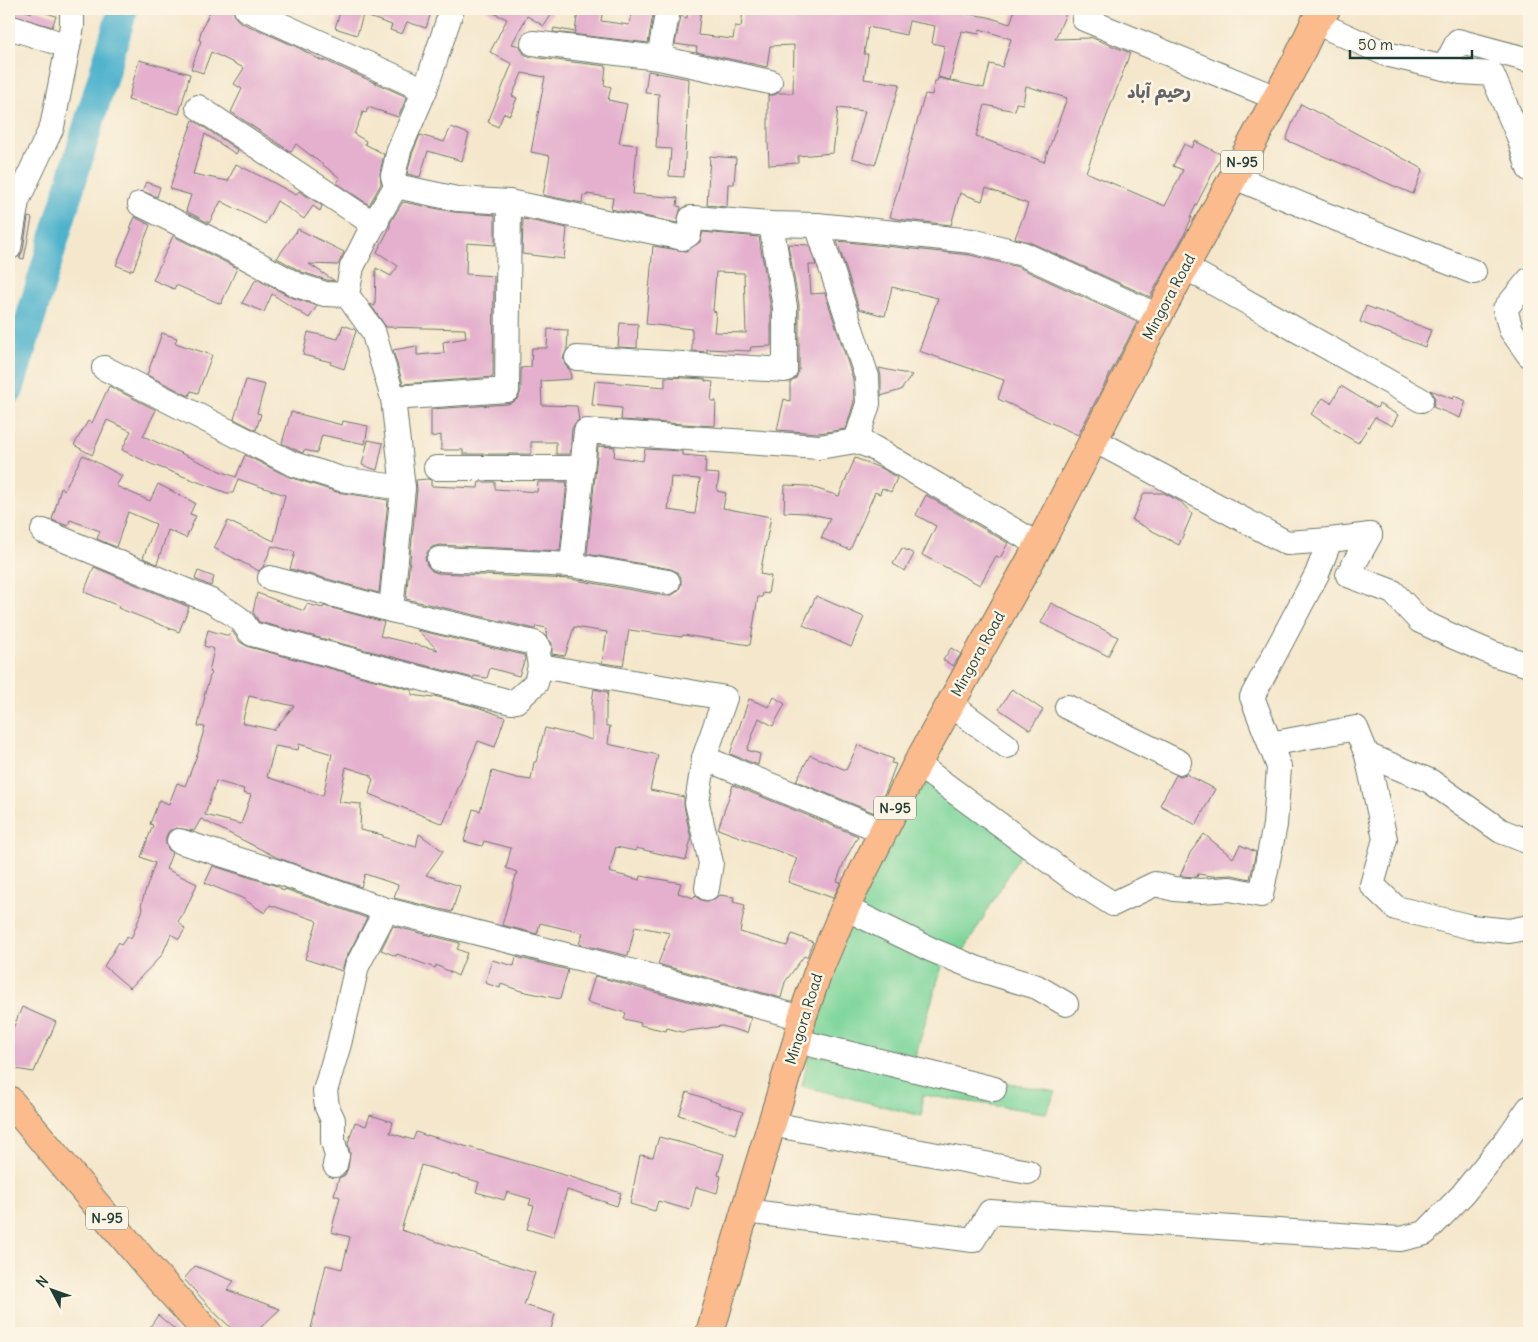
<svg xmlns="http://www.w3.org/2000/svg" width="1538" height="1342" viewBox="0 0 1538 1342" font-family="Delius,'Playpen Sans Arabic',sans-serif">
<rect width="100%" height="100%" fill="#fcf5e5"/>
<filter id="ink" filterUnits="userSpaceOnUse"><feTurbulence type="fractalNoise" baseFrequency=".02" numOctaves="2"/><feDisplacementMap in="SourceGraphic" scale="10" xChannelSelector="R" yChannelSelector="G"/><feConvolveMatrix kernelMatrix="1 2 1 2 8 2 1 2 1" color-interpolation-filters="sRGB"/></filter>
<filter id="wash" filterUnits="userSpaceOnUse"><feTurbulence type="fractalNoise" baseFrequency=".0096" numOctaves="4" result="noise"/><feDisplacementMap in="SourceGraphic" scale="20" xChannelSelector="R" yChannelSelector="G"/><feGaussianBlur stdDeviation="1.12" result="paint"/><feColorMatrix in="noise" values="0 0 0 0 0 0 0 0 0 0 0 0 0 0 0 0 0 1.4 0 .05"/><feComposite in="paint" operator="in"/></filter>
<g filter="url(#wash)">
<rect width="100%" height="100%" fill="#f4e7cc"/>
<polygon fill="#7bd59a" stroke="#4d8967" points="917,764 1025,847 963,952 946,953 912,1067 1056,1092 1046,1113 922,1095 922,1116 802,1086 819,1014 831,979 835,961"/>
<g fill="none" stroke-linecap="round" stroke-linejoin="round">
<polyline stroke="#4fb3cd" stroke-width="30" points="9,390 123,9"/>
</g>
<g id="blocks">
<g fill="#e4b0ce" fill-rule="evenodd">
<polygon points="9,9 18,9 31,13 32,9 34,9 56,16 52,27 9,14"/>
<polygon points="211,9 233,9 235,17 240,22 299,48 324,62 324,60 407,97 398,117 368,107 366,113 363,112 354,134 366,141 365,144 384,154 380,173 381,184 369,205 337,183 340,178 296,144 291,152 231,112 242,89 234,84 244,68 211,52 203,73 191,69 201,41 199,40 201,31"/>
<polygon points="341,9 350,11 351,9 432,9 426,28 407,22 402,34 390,30 392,25 363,15 357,35 335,28"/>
<polygon points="484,9 555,9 544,26 527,16 512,44 520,46 524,54 531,57 606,66 604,85 611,87 608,100 627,104 619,143 637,145 633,194 678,198 677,206 681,207 677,223 611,209 613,198 587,194 587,196 583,195 582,203 543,195 550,156 531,152 545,77 522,73 512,96 517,98 510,115 504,113 498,127 488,122 512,64 490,52 507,19"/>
<polygon points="585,9 603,9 601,21 629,25 632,9 654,9 648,43 553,32 554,28 575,32 578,11 582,11"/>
<path d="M688,9H701L698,35L733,39L735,26L741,27L743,10L786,14L785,9H958L957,12L988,17L1010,24L1015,9H1068L1055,39L1090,38V37L1130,53L1086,172L1165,206L1183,170L1173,166L1184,144L1192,148L1195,141L1222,155L1190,217H1192L1184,235L1150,297L1029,242L1015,238L1028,204L986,188L982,201L960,193L951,225L897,219L890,217L925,94L932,95L935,81H937L938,78L984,88L990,64L1002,67L1011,39L980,29L979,34L962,31L950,80L938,77L945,46L932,43L935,26L909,21L906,35L868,27L864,54H868L864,79L900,84L875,165L852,158L865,111L838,108L833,153L798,156V163L769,165L768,141V95H774L778,93H793L794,45L770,46L767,67L696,52L697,47L675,44L681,16L687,18ZM1026,86L1067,98L1044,162L976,136L985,105L1015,111L1016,103L1023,104Z"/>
<polygon points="139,60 190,74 179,114 128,100"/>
<polygon points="648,71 689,79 684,177 669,176 671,149 656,148 659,94 645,93"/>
<polygon points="1301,104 1423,169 1413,194 1286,140 1294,119"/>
<polygon points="193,120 238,150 236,154 205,134 193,174 228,181 236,164 274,183 296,195 299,191 322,206 320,211 313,206 304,219 277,201 265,224 221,201 209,223 186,211 191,195 170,189 181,152"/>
<polygon points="451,127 469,134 462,161 428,151 420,177 407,174 412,154 420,135 444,142"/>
<polygon points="710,156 736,158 734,184 728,184 727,207 707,205"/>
<polygon points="146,182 160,187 157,197 142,191"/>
<polygon points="403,202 454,212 495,215 495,245 467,243 466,274 494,276 493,377 403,384 393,350 417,346 417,355 444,353 443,342 466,338 465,329 386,327 370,304 375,306 376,268 391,276 398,266 377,252 390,227 390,223"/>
<polygon points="28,217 32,218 24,259 19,258 23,250"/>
<polygon points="135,217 150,225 133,270 131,269 130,271 116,265 132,228 130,228"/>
<polygon points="523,219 567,228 564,259 522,254"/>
<polygon points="298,229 344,252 338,265 309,264 335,281 327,280 302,272 277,258"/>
<path d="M703,232L759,237L771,308V346L751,347L750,351L707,349V352L692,351V329L646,324L653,246L686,251L700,242ZM716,272L744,273L746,333L714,332L716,312L713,311Z"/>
<polygon points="173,236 237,268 221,304 176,285 174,289 153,280"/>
<polygon points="837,241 970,255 1018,267 1137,322 1078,435 998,399 1004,380 919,351 938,298 892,287 885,316 859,309"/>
<polygon points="788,244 809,245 816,265 809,265 811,294 825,293 853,379 854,402 846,429 818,433 777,430 784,399 790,401 790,383 796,378 799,370 799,305"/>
<polygon points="256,279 291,297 317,306 309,318 272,294 264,312 242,303"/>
<polygon points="1366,306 1431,330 1425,347 1360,322"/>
<polygon points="620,323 638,324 637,348 618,347"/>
<polygon points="343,325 354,329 356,331 344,369 330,364 331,362 303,355 308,332 338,339"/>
<polygon points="548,329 568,330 567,349 563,358 565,365 570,370 571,379 541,381 542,405 577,406 579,420 575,423 572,429 570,454 556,454 556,442 531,442 531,454 463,454 463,450 441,450 441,435 431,437 431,409 508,404 515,401 519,397 521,391 521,368 531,367 532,348 547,348"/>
<polygon points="162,333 177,338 175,343 212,355 198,393 191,391 189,396 147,375"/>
<polygon points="879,368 912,375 901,390 881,396 881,376"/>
<polygon points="665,377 705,379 705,381 713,382 711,401 716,401 715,426 621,420 622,408 592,405 595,381 665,387"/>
<polygon points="246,380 265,385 257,413 261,414 256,430 234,419"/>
<polygon points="109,386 156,410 143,436 220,471 236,477 245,455 289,477 337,492 388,500 379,593 290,569 295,552 272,546 263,567 259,571 214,548 228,521 251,532 252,531 274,541 285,495 238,479 233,493 227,493 151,464 122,450 131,431 107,420 92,455 74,445 88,421 92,423"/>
<polygon points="1341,386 1377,408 1379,404 1398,415 1392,426 1375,417 1358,443 1327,425 1311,414 1323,398 1331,403"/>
<polygon points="1430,390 1453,399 1454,396 1466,401 1460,418 1433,407 1435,399 1433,393"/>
<polygon points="291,412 342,425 343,421 368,426 365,444 322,435 317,453 304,450 303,453 298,451 282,443"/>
<polygon points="368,440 383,443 377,470 362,465"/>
<path d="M598,446L615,447L614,457L643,461L645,449L682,451V455L706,457L705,473L719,474L717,491L726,493L723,508L771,517L760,574L771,576L768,594L763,593L762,597H758L750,645L683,635L682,637L629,630L623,666L602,663L607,632L574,627L565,656L552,654V643L546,636L547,628L536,626L535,629L406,599L417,489L416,480L428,479L431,480V486L478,488L479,482H495V489L537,492L538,482H567L560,551L439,545L432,547L428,551L425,558L427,565L432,571L438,573L570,579L666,596L672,595L678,591L681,585V578L677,572L671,569L587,554ZM671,477L700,479L695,514L668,510Z"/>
<polygon points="83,455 122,476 116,486 150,501 158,484 195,503 190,514 196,516 186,538 168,530 157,564 143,558 156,524 128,512 116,547 97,539 100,531 70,520 68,526 52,520 61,488 64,490"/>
<polygon points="855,458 883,469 897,478 891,492 882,488 880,494 875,492 850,550 821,538 830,518 806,513 784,512 785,485 808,486 839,496"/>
<polygon points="1144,493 1164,493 1181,502 1192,514 1179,545 1132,520"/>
<polygon points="926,495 1008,543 1000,558 996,556 980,585 922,555 936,526 916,515"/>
<polygon points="902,548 914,554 905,571 893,564"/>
<polygon points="94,567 189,607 179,632 136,615 118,608 119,606 84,592"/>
<polygon points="198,571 214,577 211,586 195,579"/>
<polygon points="257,593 304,611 307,604 323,608 324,606 384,622 380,636 438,650 417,630 524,655 525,659 519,676 490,668 487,678 474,676 473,678 259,622 253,612"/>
<polygon points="816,596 864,617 851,647 803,625"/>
<polygon points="1051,603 1118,637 1108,656 1041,623"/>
<path d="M208,630L229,636L232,631L240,642L249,647L412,690V695L433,698L434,696L477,707L505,717L495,747L478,741L443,824L369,794L373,779L371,778V775L346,767L339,802L361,804L360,830L383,835V837L416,847L419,834L443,851L426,875L460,886L452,912L394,898L398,885L365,874L361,887L278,858L201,819L194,831L176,828L169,831L166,837V844L169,850L172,853L166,869L197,884L184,913L178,921L185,929L179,939L171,934L162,955L130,988L104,966L119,942L121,945L127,937L131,939L143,909L141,906L143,898L155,863L141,857L153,825L150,824L159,800L169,804L177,783L185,786L199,750H198L205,727L198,726L205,696H204L211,673L209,672L214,649L204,646ZM249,696L294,706L274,730L242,723ZM299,744L332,754L323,796L267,777L275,746L298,750ZM216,781L244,789L243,793L251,795L241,824L205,815Z"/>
<polygon points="951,648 961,654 953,666 943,660"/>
<polygon points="594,689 608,692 606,706 606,726 610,726 608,744 658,755 650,790 684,797 684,806 691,839 686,860 636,848 636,851 616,847 609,872 640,880 641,876 681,883 678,893 694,898 695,895 699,899 704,901 712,901 719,895 734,897 733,902 745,905 740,932 787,946 792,934 813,942 807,957 804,956 785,982 781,998 658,964 670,933 635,926 628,956 579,944 583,933 540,923 537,934 502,925 517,872 506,868 511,848 484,841 482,846 464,841 473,809 480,811 492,771 517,778 531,780 534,762 536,762 545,728 570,734 570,733 592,740 592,702"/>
<polygon points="1012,689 1043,710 1030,730 999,709"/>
<polygon points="774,697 785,704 773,726 759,718 747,750 760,754 758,765 730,754 749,699 769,707"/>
<polygon points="858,745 893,759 891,763 896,764 887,788 875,813 796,781 810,755 846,770"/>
<polygon points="1186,774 1215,789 1196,825 1160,805 1176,775 1180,776"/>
<polygon points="733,785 858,836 844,862 837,881 841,882 833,898 788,882 797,858 718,829"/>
<polygon points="1204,834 1233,858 1240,845 1256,852 1250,879 1232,875 1212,876 1198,874 1197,877 1180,876 1190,853"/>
<polygon points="213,866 277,886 284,891 285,889 367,918 345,960 342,971 305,959 317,922 315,920 270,905 265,913 242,898 205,883"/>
<polygon points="393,926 460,943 457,949 467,953 458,976 436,965 435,968 397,954 396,956 381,950"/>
<polygon points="516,957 568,970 560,999 521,991 501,984 500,988 485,983 492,960 514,966"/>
<polygon points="595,976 751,1018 747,1033 722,1026 682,1032 667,1028 666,1031 640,1025 641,1023 624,1019 626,1013 587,1002"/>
<polygon points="22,1007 56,1022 49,1039 48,1039 34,1072 9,1068 9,1038"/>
<polygon points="687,1092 743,1112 735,1134 679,1115"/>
<polygon points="370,1115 393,1122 390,1133 413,1140 416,1132 427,1136 427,1135 571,1177 621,1193 617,1206 567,1190 553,1237 527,1229 534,1206 529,1205 531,1199 507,1192 504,1200 476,1192 479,1182 421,1165 401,1230 535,1273 524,1305 555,1314 550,1333 310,1333 326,1265 342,1269 350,1237 331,1232 340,1197 334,1195 339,1178 345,1175 348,1168 350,1153 348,1143 355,1122 366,1126"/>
<polygon points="659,1137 724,1154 718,1175 721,1176 717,1193 696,1187 690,1210 658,1201 655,1211 630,1204 640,1155 653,1157"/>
<polygon points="195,1266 234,1281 227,1290 280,1309 255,1333 237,1333 217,1315 184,1279"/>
<polygon points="158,1315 179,1333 146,1333"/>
</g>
</g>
</g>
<g filter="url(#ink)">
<use href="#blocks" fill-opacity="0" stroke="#6a7869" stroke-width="1"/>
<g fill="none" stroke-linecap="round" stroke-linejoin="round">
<defs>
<g id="minor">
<polyline points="246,9 425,90"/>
<polyline points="1084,19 1276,98"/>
<polyline points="1315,22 1386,54 1461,72 1492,74 1519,137 1529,169"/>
<polyline points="9,27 68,46"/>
<polyline points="533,43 659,58 770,82"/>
<polyline points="659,58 668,9"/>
<polyline points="1444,68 1458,41 1529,60"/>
<polyline points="198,107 363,217 377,221"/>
<polyline points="1234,177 1324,214 1474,272"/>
<polyline points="396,186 457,199 509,202 683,238 689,234 691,218 694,218 771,224 817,225 972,241 1023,254 1158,316"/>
<polyline points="140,204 240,254 297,285 325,294 347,295"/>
<polyline points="817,225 867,377 868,404 856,441"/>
<polyline points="9,248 17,201 52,127 72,26 72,9"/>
<polyline points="1185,267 1421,400"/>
<polyline points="1529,280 1505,309 1511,330 1529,355"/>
<polyline points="577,358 785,370 785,307 771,224"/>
<polyline points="104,368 293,464 341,479 403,488 393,398 373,331 347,295 352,267 371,229 396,186 393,176 399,150 425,90 452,9"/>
<polyline points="393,398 507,390 509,202"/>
<polyline points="1094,440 1287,543 1330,540 1370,535"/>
<polyline points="436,468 582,468"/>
<path d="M43,531L211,601C221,607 233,613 242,621C246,626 247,630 252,634L511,702L516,701L536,683L540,666L538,654L539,648L534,643L391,610L270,578"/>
<polyline points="1370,535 1348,575 1393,592 1420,621 1454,637 1494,654 1529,665"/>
<polyline points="439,559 572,565 668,582"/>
<polyline points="572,565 586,431 819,447 856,441 872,447 1039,545"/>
<polyline points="391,610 403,488"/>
<polyline points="540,666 725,698 704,758 883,831"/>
<polyline points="950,704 1007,746"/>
<polyline points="1067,707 1179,762"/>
<polyline points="1270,744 1356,728 1367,755 1385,839 1372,885 1396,908 1471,927 1509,931 1529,927"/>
<polyline points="1367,755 1430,781 1501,831 1529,842"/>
<polyline points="704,758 697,803 711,863 707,888"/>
<polyline points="917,764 1072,878 1113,904 1155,884 1174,889 1200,891 1230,889 1261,895 1275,825 1279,767 1252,697 1317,574 1330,540"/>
<polyline points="179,841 281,873 386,910 646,975 802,1018"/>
<polyline points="845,908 932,950 978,969 1037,987 1066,1004"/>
<polyline points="797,1041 994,1089"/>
<polyline points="771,1124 1028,1172"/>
<polyline points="335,1165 337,1156 333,1141 333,1120 327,1107 325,1091 339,1044 357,966 386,910"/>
<polyline points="745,1211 973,1240 990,1212 1400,1239 1425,1233 1462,1195 1508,1138 1529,1108"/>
</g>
<polyline id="major" points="710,1333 745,1211 797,1041 802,1018 818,972 845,908 917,764 1039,545 1158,316 1297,60 1315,22 1326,9"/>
<polyline id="highway" points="9,1100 151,1270 208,1333"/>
</defs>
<use href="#minor" stroke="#6a7869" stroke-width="26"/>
<use href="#major" stroke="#6a7869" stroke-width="30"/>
<use href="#highway" stroke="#6a7869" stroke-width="30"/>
<use href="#minor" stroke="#fff" stroke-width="24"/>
<use href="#major" stroke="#fbbb8d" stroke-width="28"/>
<use href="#highway" stroke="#fbbb8d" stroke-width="28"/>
</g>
</g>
<g text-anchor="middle" stroke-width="5" stroke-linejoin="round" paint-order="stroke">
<g fill="#fcf5e5" stroke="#617469" stroke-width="1">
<rect x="1221" y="150.5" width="42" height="23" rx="4"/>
<rect x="874" y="796.5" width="42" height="23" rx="4"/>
<rect x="86" y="1206.5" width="42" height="23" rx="4"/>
</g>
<g font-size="14" font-weight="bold" fill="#1f3d34">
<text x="1242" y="167">N-95</text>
<text x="895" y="813">N-95</text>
<text x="107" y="1223">N-95</text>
</g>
<g font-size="15" fill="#1f3d34" stroke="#fcf5e5">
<text transform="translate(1169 297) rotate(-62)" y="5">Mingora Road</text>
<text transform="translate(978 654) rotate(-61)" y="5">Mingora Road</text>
<text transform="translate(804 1019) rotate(-73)" y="5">Mingora Road</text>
</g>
<g font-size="18" font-weight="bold" fill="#64656a" stroke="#fcf5e5">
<text x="1159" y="98">رحیم آباد</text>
</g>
</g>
<rect width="1538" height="1342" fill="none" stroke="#fcf5e5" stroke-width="30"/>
<g transform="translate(52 1290) rotate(311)" stroke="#fcf5e5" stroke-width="4" paint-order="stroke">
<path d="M0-4L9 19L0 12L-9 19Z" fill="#1f3d34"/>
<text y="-8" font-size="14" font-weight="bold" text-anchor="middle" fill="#1f3d34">N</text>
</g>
<path d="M1350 50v8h122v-8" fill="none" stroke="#1f3d34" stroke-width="2.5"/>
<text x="1358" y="50" font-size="15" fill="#1f3d34" stroke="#fcf5e5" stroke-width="4" paint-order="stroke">50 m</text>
</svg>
